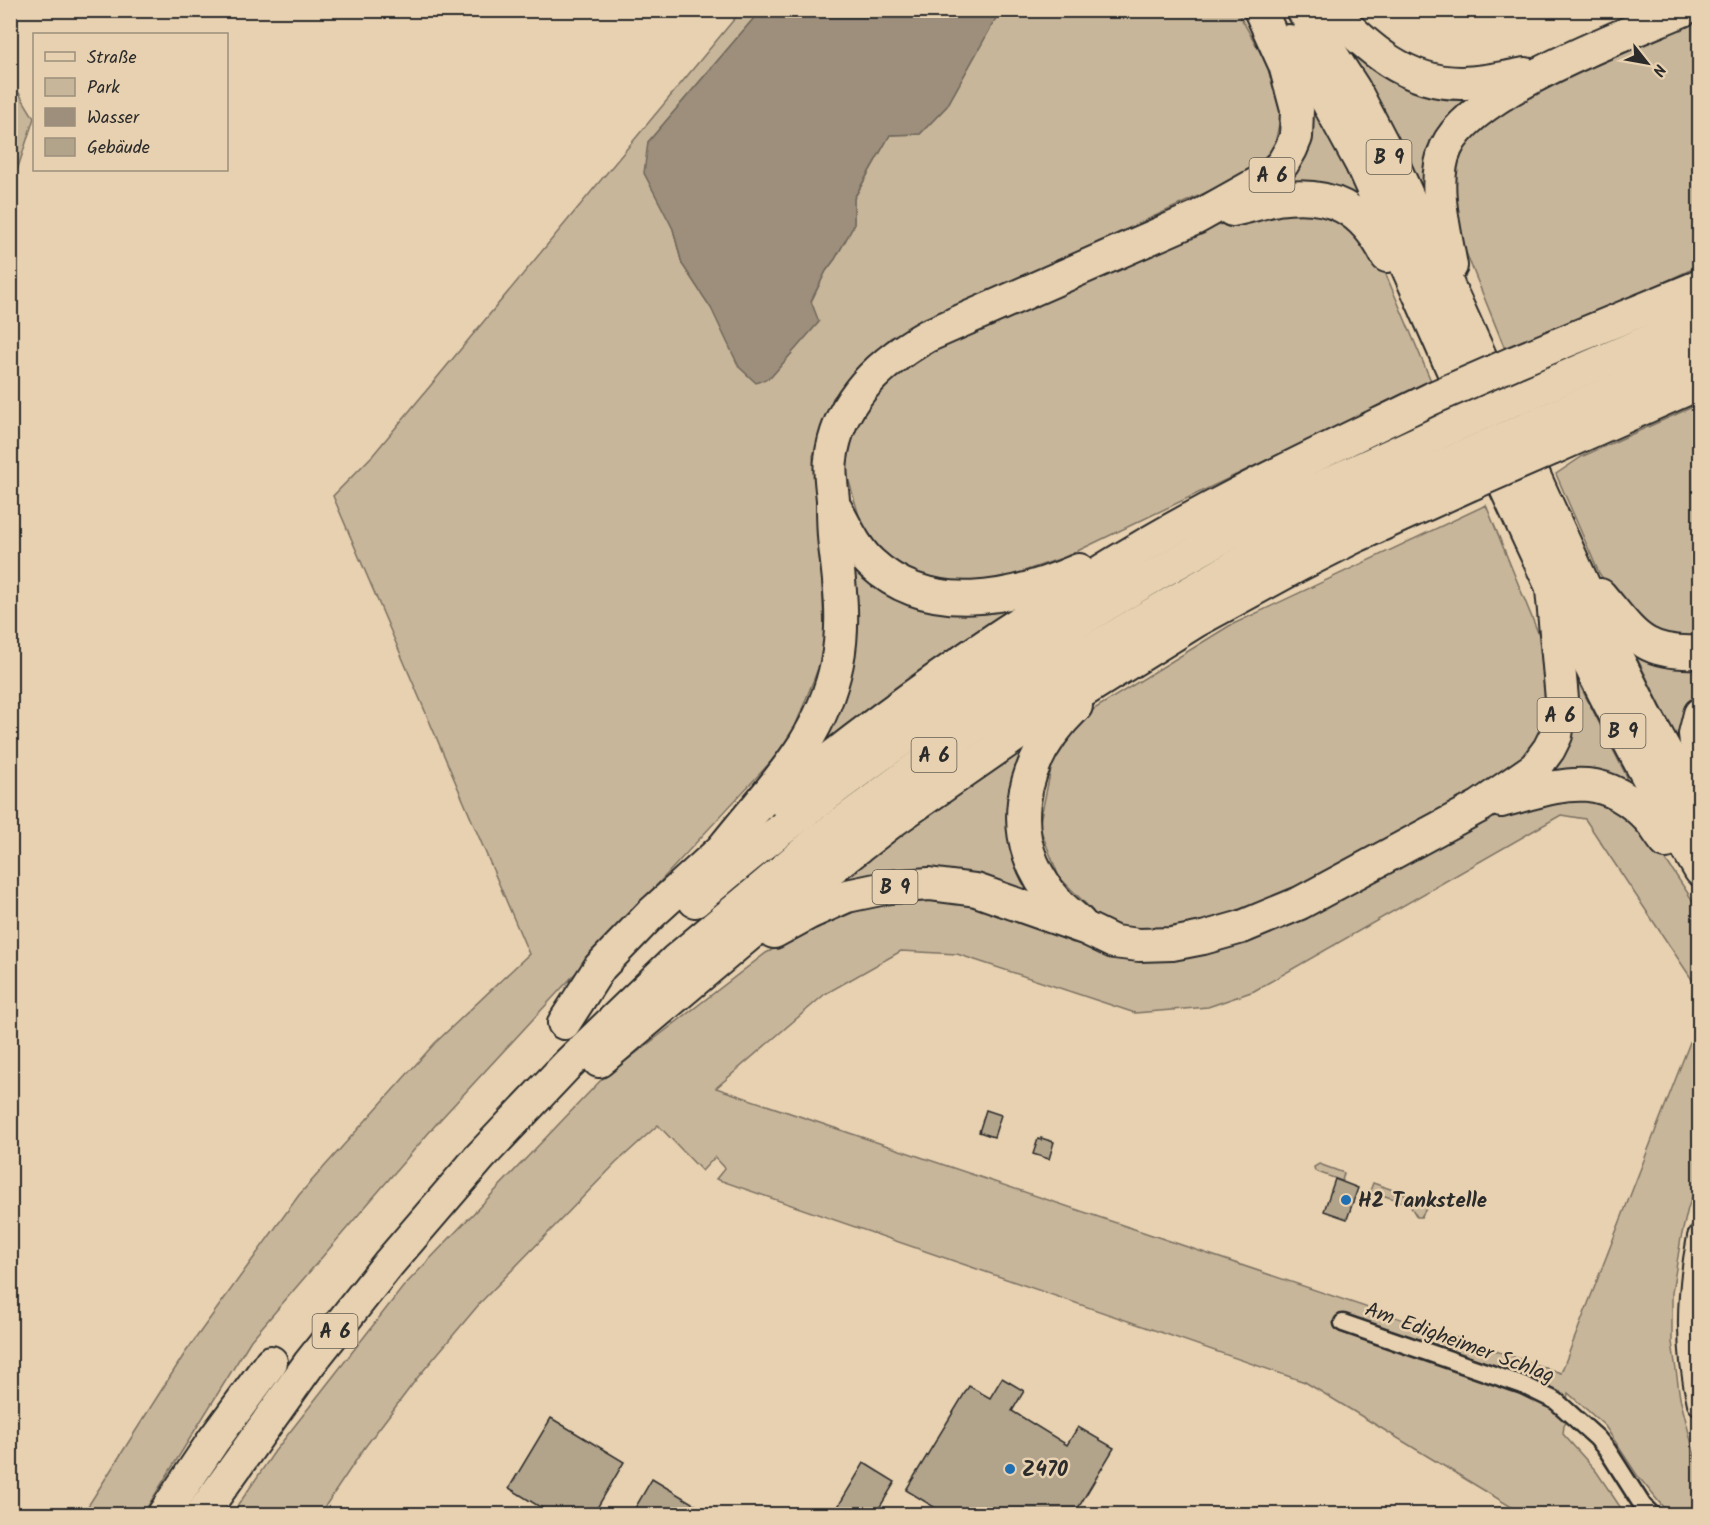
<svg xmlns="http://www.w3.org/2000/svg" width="1710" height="1525" viewBox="0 0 1710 1525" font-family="Kalam,sans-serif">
<rect width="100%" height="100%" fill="#e7d1b0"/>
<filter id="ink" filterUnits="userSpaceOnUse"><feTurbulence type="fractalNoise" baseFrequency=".0167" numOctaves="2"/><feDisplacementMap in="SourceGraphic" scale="12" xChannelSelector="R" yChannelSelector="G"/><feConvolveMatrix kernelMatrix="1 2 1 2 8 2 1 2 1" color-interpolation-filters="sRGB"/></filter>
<g filter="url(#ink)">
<g fill="#c8b69a" stroke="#7a7062" stroke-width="1.5">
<polygon points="741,11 760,11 648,142 667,215 673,229 682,264 711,308 811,302 826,271 835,259 854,225 854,199 890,135 920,134 947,106 1000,11 1237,11 1285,96 1274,148 1246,174 890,338 833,398 813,456 821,557 825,651 789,742 438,1122 251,1340 143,1514 83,1514 185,1353 299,1195 435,1043 529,954 333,496 373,455"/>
<polygon points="1699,15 1699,266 1534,342 1505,349 1465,250 1451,204 1453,159 1494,107 1526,89"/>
<polygon points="1354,52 1481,90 1427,194 1423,190 1392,127 1353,55"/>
<polygon points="11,80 34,118 11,189"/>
<polygon points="1311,109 1315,111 1360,199 1272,184"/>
<polygon points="1307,205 1370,237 1431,381 1065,557 983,585 908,575 864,533 844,464 862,412 897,371 949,337 1196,232 1269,210"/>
<polygon points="1699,404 1699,641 1663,639 1635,624 1599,573 1556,474 1583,456"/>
<polygon points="1486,505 1546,652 1575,676 1627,777 1626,782 1596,791 1654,842 1699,910 1699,990 1585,819 1561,815 1254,991 1208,1007 1135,1013 957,954 901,951 825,994 716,1088 1561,1373 1699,1019 1699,1179 1688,1208 1681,1238 1672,1293 1672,1342 1680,1398 1697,1464 1699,1508 1683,1511 1663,1507 1637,1475 1605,1426 1568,1393 1563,1434 1596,1471 1625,1514 1523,1514 1305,1382 716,1179 725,1168 715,1157 702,1171 658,1125 616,1163 481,1302 418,1377 365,1447 320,1514 232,1514 275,1451 403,1287 601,1080 766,953 827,921 895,898 939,898 990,906 1073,943 1093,911 1059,877 1039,826 1054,755 1086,714 1229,626"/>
<polygon points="843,560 866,568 1020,605 812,755"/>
<polygon points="1638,656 1699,659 1699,697 1693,708 1682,743 1678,741 1637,658"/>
<polygon points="1026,743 1042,895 822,892 911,822"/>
<polygon points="1319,1164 1344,1173 1342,1181 1315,1171 1314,1167"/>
<polygon points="1373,1183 1422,1200 1426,1209 1421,1217 1417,1217 1409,1204 1370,1191"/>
</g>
<polygon fill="#9d8f7b" stroke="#6f675b" stroke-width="1.5" points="760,11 1000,11 947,106 920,134 890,135 854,198 854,225 835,259 826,271 811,301 819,322 771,377 756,383 739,367 711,308 682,264 673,229 644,173 648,142"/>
<g fill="#b2a38b" stroke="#2b2b2b" stroke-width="1.5">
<polygon points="986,1110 1001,1115 994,1137 979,1132"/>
<polygon points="1041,1138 1054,1142 1049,1159 1033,1154 1038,1139 1041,1140"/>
<polygon points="1335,1179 1358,1188 1347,1219 1324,1211"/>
<polygon points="1002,1378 1024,1391 1012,1411 1067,1445 1078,1427 1114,1448 1074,1515 947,1515 906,1490 969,1386 990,1398"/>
<polygon points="551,1418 624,1462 593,1515 553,1515 509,1488"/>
<polygon points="864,1463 895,1482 875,1515 833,1515"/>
<polygon points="652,1479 712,1515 631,1515"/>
</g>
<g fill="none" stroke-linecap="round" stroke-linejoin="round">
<defs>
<polyline id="street" points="1343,1323 1523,1385 1556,1401 1597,1438 1608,1451 1643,1506 1651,1514"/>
<path id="secondary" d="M1700,1237C1689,1292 1687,1349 1700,1403"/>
<g id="highway">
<polyline points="1303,10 1354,89 1393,164 1612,648 1645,714 1700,814"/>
<path d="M1330,10C1368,47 1404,83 1461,83C1482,83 1504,78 1525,74"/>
<path d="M1288,41L1325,97L1361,163C1468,402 1568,644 1700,870"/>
<path d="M1232,210C1247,207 1262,202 1277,199C1330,191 1363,208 1387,256"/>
<path d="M1451,266C1445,231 1431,181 1446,148C1471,91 1625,35 1683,10"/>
<polyline points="1513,363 1700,286"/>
<polyline points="1527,394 1700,319"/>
<polyline points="1540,423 1700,353"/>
<polyline points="1551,449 1700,383"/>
<path d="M836,509C846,527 855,548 871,563C929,617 1013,599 1079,570"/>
<path d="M1600,595C1634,635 1642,655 1700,652"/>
<path d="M1076,706C1018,762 1001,840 1059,904C1065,911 1073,916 1080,923"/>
<polyline points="1700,714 1695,734 1700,777"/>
<path d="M780,799C896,703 1019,619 1148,543C1241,489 1339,444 1435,397"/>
<path d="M1501,801C1562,785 1601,767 1650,820C1656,827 1660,835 1666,842"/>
<path d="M724,847C772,786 821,742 837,663C845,624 840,585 835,546C833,531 833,515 833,500C832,487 829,472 831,459C838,401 879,363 927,336L1196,218L1271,176L1283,163L1291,149L1296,137L1297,110L1285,65L1260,10"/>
<path d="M695,901C781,826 872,759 966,695C1063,629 1164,567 1268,513C1327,483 1389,457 1449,428"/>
<polyline points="774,932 809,913 847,896 890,887 929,884 976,890 1087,929 1114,942 1139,945 1172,944 1203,938 1242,927 1300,903 1480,806 1535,768 1549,749 1556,735 1562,699 1552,589"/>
<polyline points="564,1023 600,967 651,914 740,833"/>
<polyline points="599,1061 784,905 891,822 1045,715 1196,621 1299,565 1354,537 1473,483"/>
<polyline points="164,1514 213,1441 271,1362"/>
<polyline points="202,1514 309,1364 389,1263 480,1157 568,1064 676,960 819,840 964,733 1054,673 1144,619 1290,535 1462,457"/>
</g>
</defs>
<use href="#street" stroke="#2b2b2b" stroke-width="21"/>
<use href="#secondary" stroke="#2b2b2b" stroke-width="28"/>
<use href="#highway" stroke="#2b2b2b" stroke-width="36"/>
<use href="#street" stroke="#e7d1b0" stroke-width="16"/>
<use href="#secondary" stroke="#e7d1b0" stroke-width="24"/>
<use href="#highway" stroke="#e7d1b0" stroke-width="32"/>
<defs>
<g id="highway-bridge">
<polyline points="1435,397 1513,363"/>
<polyline points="1449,428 1527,394"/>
<polyline points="1462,457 1540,423"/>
<polyline points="1473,483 1551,449"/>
</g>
</defs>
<use href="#highway-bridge" stroke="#2b2b2b" stroke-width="36" stroke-linecap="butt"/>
<use href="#highway-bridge" stroke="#e7d1b0" stroke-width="32"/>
</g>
</g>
<g fill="#1f6fb2" stroke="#e7d1b0" stroke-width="2">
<circle cx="1346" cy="1200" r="6"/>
<circle cx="1010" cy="1469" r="6"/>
</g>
<g text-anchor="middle" stroke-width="5" stroke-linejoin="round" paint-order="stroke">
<g fill="#e7d1b0" stroke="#635d53" stroke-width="1.5">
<rect x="1366.5" y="140" width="45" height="34" rx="4.5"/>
<rect x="1249.5" y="158" width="45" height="34" rx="4.5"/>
<rect x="1537.5" y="698" width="45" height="34" rx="4.5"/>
<rect x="1600.5" y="714" width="45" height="34" rx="4.5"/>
<rect x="911.5" y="738" width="45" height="34" rx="4.5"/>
<rect x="872.5" y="870" width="45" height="34" rx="4.5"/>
<rect x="312.5" y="1314" width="45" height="34" rx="4.5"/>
</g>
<g font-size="20" font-weight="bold" fill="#2b2b2b">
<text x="1389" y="164">B 9</text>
<text x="1272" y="182">A 6</text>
<text x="1560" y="722">A 6</text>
<text x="1623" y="738">B 9</text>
<text x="934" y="762">A 6</text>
<text x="895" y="894">B 9</text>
<text x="335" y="1338">A 6</text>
</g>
<g font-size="21" font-weight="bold" fill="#2b2b2b" stroke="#e7d1b0" text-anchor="start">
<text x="1358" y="1207">H2 Tankstelle</text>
<text x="1022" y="1476">Z470</text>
</g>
<g font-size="21" fill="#2b2b2b" stroke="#e7d1b0">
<text transform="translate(1460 1342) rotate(20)" y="7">Am Edigheimer Schlag</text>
</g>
</g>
<rect width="1710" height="1525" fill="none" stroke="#e7d1b0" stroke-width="36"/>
<rect x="18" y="18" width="1674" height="1489" fill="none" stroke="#2b2b2b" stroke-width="2" filter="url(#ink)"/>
<rect x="33" y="33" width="195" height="138" fill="#e7d1b0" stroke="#9c8f7b" stroke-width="1.5"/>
<rect x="45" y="52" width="30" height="9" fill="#e7d1b0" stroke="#9c8f7b" stroke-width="1.5"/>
<text x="87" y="63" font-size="18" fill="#2b2b2b">Straße</text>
<rect x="45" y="78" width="30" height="18" fill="#c8b69a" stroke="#9c8f7b" stroke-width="1.5"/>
<text x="87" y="93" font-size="18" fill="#2b2b2b">Park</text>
<rect x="45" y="108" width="30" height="18" fill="#9d8f7b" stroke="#9c8f7b" stroke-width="1.5"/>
<text x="87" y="123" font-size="18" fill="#2b2b2b">Wasser</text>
<rect x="45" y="138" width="30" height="18" fill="#b2a38b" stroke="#9c8f7b" stroke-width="1.5"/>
<text x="87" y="153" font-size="18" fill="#2b2b2b">Gebäude</text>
<g transform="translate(1647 63) rotate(121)" stroke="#e7d1b0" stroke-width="4.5" paint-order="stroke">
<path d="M0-4.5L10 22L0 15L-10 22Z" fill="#2b2b2b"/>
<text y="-9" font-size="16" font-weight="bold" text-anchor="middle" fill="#2b2b2b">N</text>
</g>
</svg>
